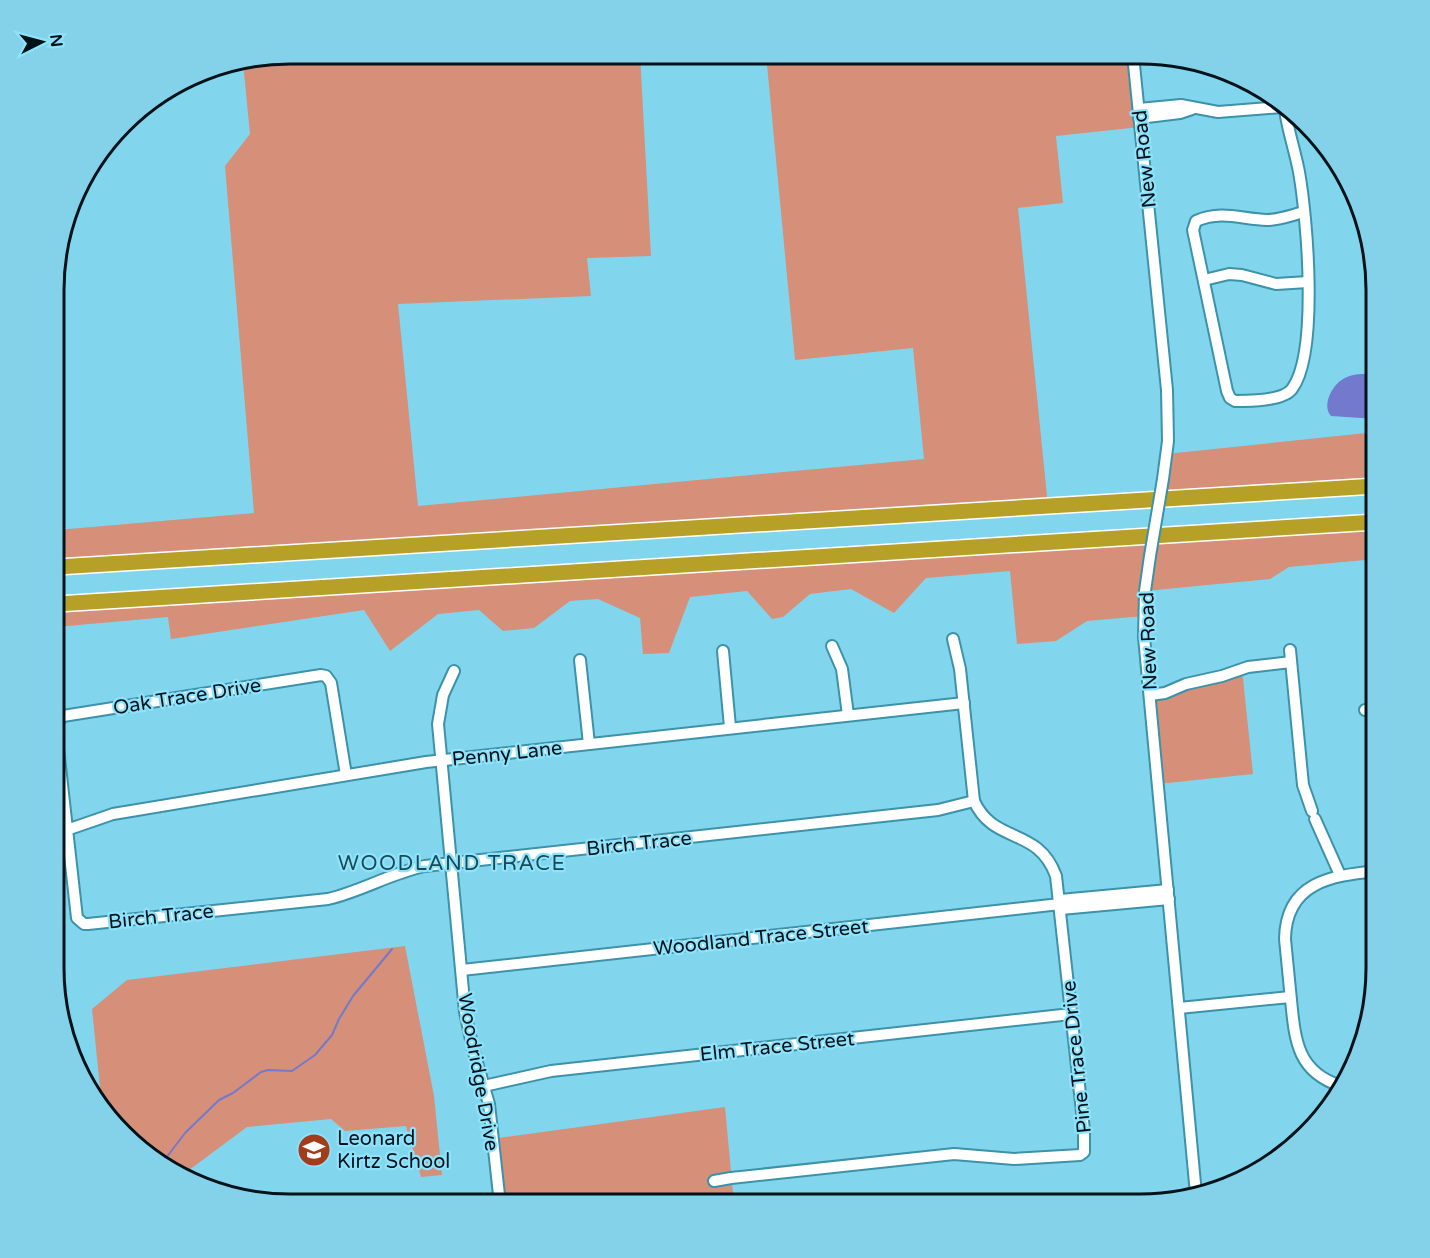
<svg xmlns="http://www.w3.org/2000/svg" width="1430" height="1258" viewBox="0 0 1430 1258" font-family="'Varela Round',sans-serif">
<rect width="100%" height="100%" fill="#81d6ee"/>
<g fill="#d68f78">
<polygon points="290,54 640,54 651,256 587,258 591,296 398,304 418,506 924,459 913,348 795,360 766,54 1133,55 1140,127 1056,136 1063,203 1018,208 1048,506 57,567 57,530 254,513 225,166 250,134 243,62"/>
<polygon points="1376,432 1376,486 1159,499 1166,454"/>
<polygon points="1376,521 1376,559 1289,567 1270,579 1145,591 1144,616 1087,621 1056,641 1017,644 1010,571 926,578 894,613 851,589 810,594 783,617 772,619 747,591 690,597 669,653 643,654 640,618 598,599 570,601 534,628 503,631 479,610 438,614 390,651 364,610 171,639 168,617 56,627 57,604"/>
<polygon points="1242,669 1253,774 1158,784 1150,696"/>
<polygon points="405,946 434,1096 442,1175 421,1177 406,1126 345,1131 331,1119 247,1127 181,1176 113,1124 102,1107 92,1009 127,980"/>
<polygon points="725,1107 734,1204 504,1204 498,1138"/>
</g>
<path fill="#737acd" d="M1376,374V419L1331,416C1321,405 1333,382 1347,377C1355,373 1366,374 1376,374Z"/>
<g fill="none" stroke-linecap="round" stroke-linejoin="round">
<polyline stroke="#737acd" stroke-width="2" points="163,1162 185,1133 219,1100 233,1093 261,1072 268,1070 292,1071 315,1055 332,1035 339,1019 353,996 392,949"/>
<defs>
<g id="minor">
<polyline points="1133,55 1167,390 1168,441 1163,479"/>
<polyline points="1139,109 1181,105 1218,112 1282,107"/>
<path d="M1285,110C1288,131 1295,151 1299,172C1307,217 1319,353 1292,389C1283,401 1249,401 1235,401L1230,398L1227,391L1193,230L1196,221C1222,210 1241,219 1267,220C1279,220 1292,215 1304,212"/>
<polyline points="1139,118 1180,113 1192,109"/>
<polyline points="1204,280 1229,274 1242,275 1276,284 1308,282"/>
<polyline points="1150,556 1145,591 1144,637 1196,1194"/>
<polyline points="832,646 842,669 848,715"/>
<polyline points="1290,650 1303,785 1312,811"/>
<polyline points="723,651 730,727"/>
<polyline points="580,660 589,744"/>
<polyline points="454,671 443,695 438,724 465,1012 473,1049 489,1104 500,1204"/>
<polyline points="1150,695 1165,693 1186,684 1222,676 1248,667 1291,662"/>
<polyline points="1365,710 1376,711"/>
<path d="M346,775L331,683L326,676L321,675L63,716L57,723L56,731L77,918L84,924H88L328,899C362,891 391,873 425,866L938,810L974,801"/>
<polyline points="1315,819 1340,875"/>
<polyline points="55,834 113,814 426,762 964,703"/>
<polyline points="1060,900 1168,890"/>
<polyline points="1061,909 1169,899"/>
<polyline points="462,970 1060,904"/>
<polyline points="1179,1008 1290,997"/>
<polyline points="484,1086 551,1071 1071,1014"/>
<path d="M1341,1086C1297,1072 1295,1040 1291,1000C1289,979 1287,959 1285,939C1286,882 1331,876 1376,871"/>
<path d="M714,1181L731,1178L954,1154L1014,1159L1080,1155L1084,1152V1130L1056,876C1038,826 994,845 974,801L960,669L953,639"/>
</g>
<g id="highway">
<polyline points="57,567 1376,486"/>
<polyline points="57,604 1376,522"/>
</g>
</defs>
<use href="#minor" stroke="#3b92a9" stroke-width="14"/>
<use href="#highway" stroke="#fff" stroke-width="18"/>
<use href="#minor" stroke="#fff" stroke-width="10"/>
<use href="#highway" stroke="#b6a027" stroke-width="15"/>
<defs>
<polyline id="minor-bridge" points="1150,556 1163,479"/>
</defs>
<use href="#minor-bridge" stroke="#3b92a9" stroke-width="14" stroke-linecap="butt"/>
<use href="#minor-bridge" stroke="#fff" stroke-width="10"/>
</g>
<defs>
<symbol id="school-disc" viewBox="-11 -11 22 22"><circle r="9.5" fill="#a33c18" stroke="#8ee3fc"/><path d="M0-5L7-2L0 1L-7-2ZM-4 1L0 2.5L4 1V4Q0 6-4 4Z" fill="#fff"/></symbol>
</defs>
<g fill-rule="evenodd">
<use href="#school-disc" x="295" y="1131" width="38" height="38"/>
</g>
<g text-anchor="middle" stroke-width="4.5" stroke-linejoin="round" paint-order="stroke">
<g font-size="20" fill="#001219" stroke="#8ee3fc">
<text transform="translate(1144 159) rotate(-96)" y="7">New Road</text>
<text transform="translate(1148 641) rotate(-92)" y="7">New Road</text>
<text transform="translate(187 696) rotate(-9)" y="7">Oak Trace Drive</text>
<text transform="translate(507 753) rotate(-6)" y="7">Penny Lane</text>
<text transform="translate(639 843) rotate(-6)" y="7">Birch Trace</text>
<text transform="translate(161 916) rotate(-6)" y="7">Birch Trace</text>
<text transform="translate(761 937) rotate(-6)" y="7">Woodland Trace Street</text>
<text transform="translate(777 1046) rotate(-6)" y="7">Elm Trace Street</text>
<text transform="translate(1076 1057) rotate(-96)" y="7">Pine Trace Drive</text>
<text transform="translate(479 1072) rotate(80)" y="7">Woodridge Drive</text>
</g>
<g font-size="20" fill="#001219" stroke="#8ee3fc" text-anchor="start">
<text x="337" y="1145">Leonard<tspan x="337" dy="23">Kirtz School</tspan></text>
</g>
<g font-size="21" letter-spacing="1.5" fill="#1a4854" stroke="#8ee3fc">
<text x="452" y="870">WOODLAND TRACE</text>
</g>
</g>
<path d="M0 0H1430V1258H0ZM290 64H1140A226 226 0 0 1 1366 290V968A226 226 0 0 1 1140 1194H290A226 226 0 0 1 64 968V290A226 226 0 0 1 290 64Z" fill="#83d2ea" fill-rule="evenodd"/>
<path fill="none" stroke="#001219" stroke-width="3" d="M290 64H1140A226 226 0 0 1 1366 290V968A226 226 0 0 1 1140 1194H290A226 226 0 0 1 64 968V290A226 226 0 0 1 290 64Z"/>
<g transform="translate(42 42) rotate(84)" stroke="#8ee3fc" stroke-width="4.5" paint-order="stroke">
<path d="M0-4.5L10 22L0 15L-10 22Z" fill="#001219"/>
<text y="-9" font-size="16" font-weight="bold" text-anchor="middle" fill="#001219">N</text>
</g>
</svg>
